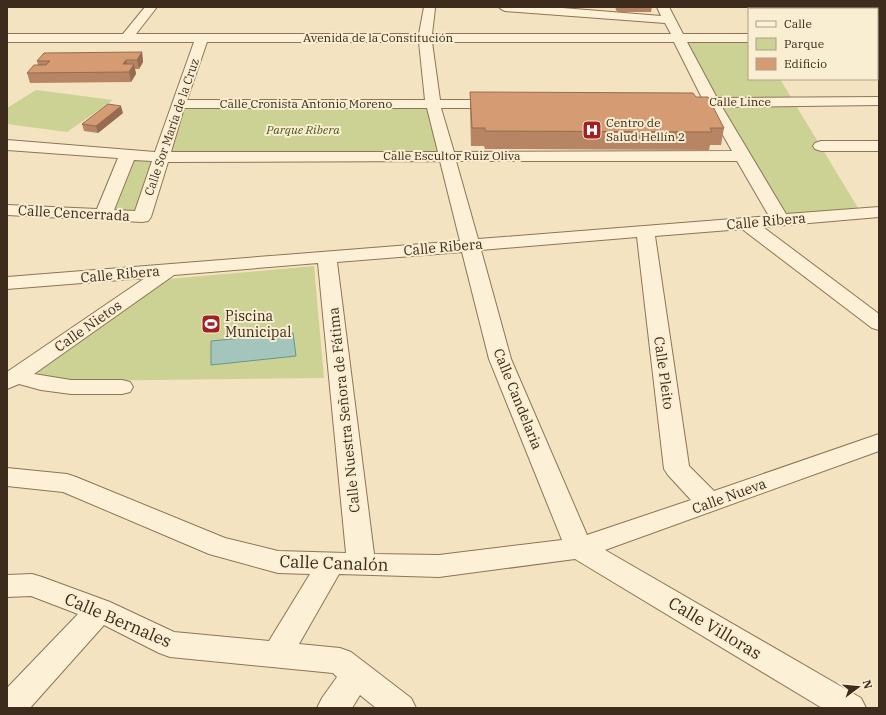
<svg xmlns="http://www.w3.org/2000/svg" width="886" height="715" viewBox="0 0 886 715" font-family="'IBM Plex Serif',serif">
<rect width="100%" height="100%" fill="#f3e3c1"/>
<g fill="#ccd294">
<polygon points="679,38 749,38 749,79 780,79 861,213 780,220"/>
<polygon points="36,90 113,100 67,132 7,124 7,108"/>
<polygon points="178,104 433,104 446,156 161,157 142,217 103,215 128,154 161,157"/>
<polygon points="314,266 324,378 75,381 38,374 38,369 169,279"/>
</g>
<polygon fill="#a4c5bb" stroke="#6a9489" points="293,333 296,356 211,365 211,341"/>
<g fill="none" stroke-linecap="round" stroke-linejoin="round">
<defs>
<g id="minor">
<path d="M145,7H157L136,34H419L424,7H434L435,9L432,34H671L665,23L505,11L501,9L499,7H550L661,16L657,7H669L683,34H749V42H687L717,98L879,97V105L722,107L786,214L879,207V217L763,227L879,314V330L872,328L742,229L655,236L689,466L714,491L879,434V451L605,550L861,698L866,708H822L575,559L439,577L339,574L299,644L340,648L351,652L411,698L416,708H376L360,695L352,708H317L322,698L337,677L333,673L170,657L159,653L104,625L30,708H7V688L78,614L31,596L7,597V575L32,574L42,577L110,602L174,632L269,641L310,574L278,573L209,554L63,492L7,486V468L67,474L76,477L225,538L278,551L346,553L318,263L174,275L34,374L71,380H122L130,382L133,387L130,392L122,394H71L41,390L19,384L7,389V372L145,278L7,289V277L460,241L440,161L168,162L151,217L148,221L142,222L7,215V205L97,209L118,158L7,150V140L155,152L194,42H7V34H123ZM207,42H419L425,100H187ZM432,42H674L702,98L675,100L673,103L675,106L707,107L732,151L454,152L441,108H500L505,107L507,104L505,101L500,100H440ZM184,108H427L438,152H171ZM134,160L152,161L135,211L114,210ZM456,161H737L769,216L478,239ZM637,237L664,469L668,475L691,500L587,535L511,359L481,250ZM462,252L489,359L562,540L439,555L374,554L337,262Z"/>
<polygon points="842,7 855,7 856,9 844,9"/>
<polygon points="877,40 879,41 879,50 877,49"/>
<polygon points="821,141 879,141 879,151 821,151 815,149 813,146 815,143"/>
</g>
</defs>
<use href="#minor" stroke="#8f7456" stroke-width="2"/>
<use href="#minor" fill="#fcf0d6" fill-rule="evenodd"/>
</g>
<g fill="#b78563">
<polygon points="615,7 652,7 651,12 617,12"/>
<polygon points="142,52 143,62 139,69 135,69 136,74 131,82 30,83 27,73 38,65 37,61"/>
<polygon points="470,92 724,128 721,145 710,145 709,150 485,149 484,146 471,146 470,109"/>
<polygon points="123,113 98,133 84,131 82,124"/>
</g>
<g fill="#956c50">
<polygon points="142,52 143,62 139,69 137,60"/>
<polygon points="126,60 128,69 123,64"/>
<polygon points="134,64 136,74 131,82 129,72"/>
<polygon points="121,106 123,113 98,133 96,126"/>
</g>
<g fill="#d59b73" stroke="#956c50">
<polygon points="142,52 137,60 126,60 123,64 134,64 129,72 27,73 34,65 46,65 50,61 37,61 44,53"/>
<polygon points="470,92 693,93 696,97 708,97 724,128 710,128 712,132 485,131 485,128 472,128"/>
<polygon points="108,104 121,106 96,126 82,124"/>
</g>
<defs>
<symbol id="hospital-square" viewBox="-11 -11 22 22"><rect x="-9" y="-9" width="18" height="18" rx="4" fill="#a51f22" stroke="#f9edd2"/><path d="M-5-5h3v3.5h4V-5h3V5h-3V1.5h-4V5h-3Z" fill="#fff"/></symbol>
<symbol id="stadium-square" viewBox="-11 -11 22 22"><rect x="-9" y="-9" width="18" height="18" rx="4" fill="#a51f22" stroke="#f9edd2"/><path d="M0-5a6.5 5 0 1 0 0 10a6.5 5 0 1 0 0-10ZM-3.5-1.8h7v3.6h-7Z" fill="#fff"/></symbol>
</defs>
<g fill-rule="evenodd">
<use href="#hospital-square" x="581" y="119" width="22" height="22"/>
<use href="#stadium-square" x="200" y="313" width="22" height="22"/>
</g>
<g text-anchor="middle" stroke-width="4" stroke-linejoin="round" paint-order="stroke">
<g font-size="12" fill="#3d2c1c" stroke="#f9edd2">
<text x="378" y="42">Avenida de la Constitución</text>
<text x="740" y="106">Calle Lince</text>
<text x="306" y="108">Calle Cronista Antonio Moreno</text>
<text transform="translate(172 127) rotate(-71)" y="4">Calle Sor María de la Cruz</text>
<text x="452" y="160">Calle Escultor Ruiz Oliva</text>
</g>
<g font-size="12" fill="#3d2c1c" stroke="#f9edd2" text-anchor="start">
<text x="606" y="127">Centro de<tspan x="606" dy="14">Salud Hellín 2</tspan></text>
</g>
<g font-size="12" font-style="italic" fill="#4d5c20" stroke="#f9edd2">
<text x="303" y="134">Parque Ribera</text>
</g>
<g font-size="14" fill="#3d2c1c" stroke="#f9edd2">
<text transform="translate(74 213) rotate(3)" y="5">Calle Cencerrada</text>
<text transform="translate(766 221) rotate(-5)" y="5">Calle Ribera</text>
<text transform="translate(443 247) rotate(-5)" y="5">Calle Ribera</text>
<text transform="translate(120 274) rotate(-5)" y="5">Calle Ribera</text>
<text transform="translate(88 326) rotate(-35)" y="5">Calle Nietos</text>
<text transform="translate(664 373) rotate(82)" y="5">Calle Pleito</text>
<text transform="translate(518 399) rotate(68)" y="5">Calle Candelaria</text>
<text transform="translate(344 410) rotate(-96)" y="5">Calle Nuestra Señora de Fátima</text>
<text transform="translate(729 496) rotate(-20)" y="5">Calle Nueva</text>
</g>
<g font-size="14" fill="#3d2c1c" stroke="#f9edd2" text-anchor="start">
<text x="225" y="321">Piscina<tspan x="225" dy="16">Municipal</tspan></text>
</g>
<g font-size="17" fill="#3d2c1c" stroke="#f9edd2">
<text transform="translate(334 563) rotate(2)" y="6">Calle Canalón</text>
<text transform="translate(118 620) rotate(23)" y="6">Calle Bernales</text>
<text transform="translate(715 628) rotate(31)" y="6">Calle Villoras</text>
</g>
</g>
<rect width="886" height="715" fill="none" stroke="#3d2c1c" stroke-width="16"/>
<rect x="748" y="8" width="130" height="72" fill="#f9edd2" stroke="#aea089"/>
<rect x="756" y="21" width="20" height="6" fill="#fcf0d6" stroke="#aea089"/>
<text x="784" y="28" font-size="12" fill="#3d2c1c">Calle</text>
<rect x="756" y="38" width="20" height="12" fill="#ccd294" stroke="#aea089"/>
<text x="784" y="48" font-size="12" fill="#3d2c1c">Parque</text>
<rect x="756" y="58" width="20" height="12" fill="#d59b73" stroke="#aea089"/>
<text x="784" y="68" font-size="12" fill="#3d2c1c">Edificio</text>
<g transform="translate(858 687) rotate(74)" stroke="#f9edd2" stroke-width="3" paint-order="stroke">
<path d="M0-3L7 15L0 10L-7 15Z" fill="#3d2c1c"/>
<text y="-6" font-size="11" font-weight="bold" text-anchor="middle" fill="#3d2c1c">N</text>
</g>
</svg>
